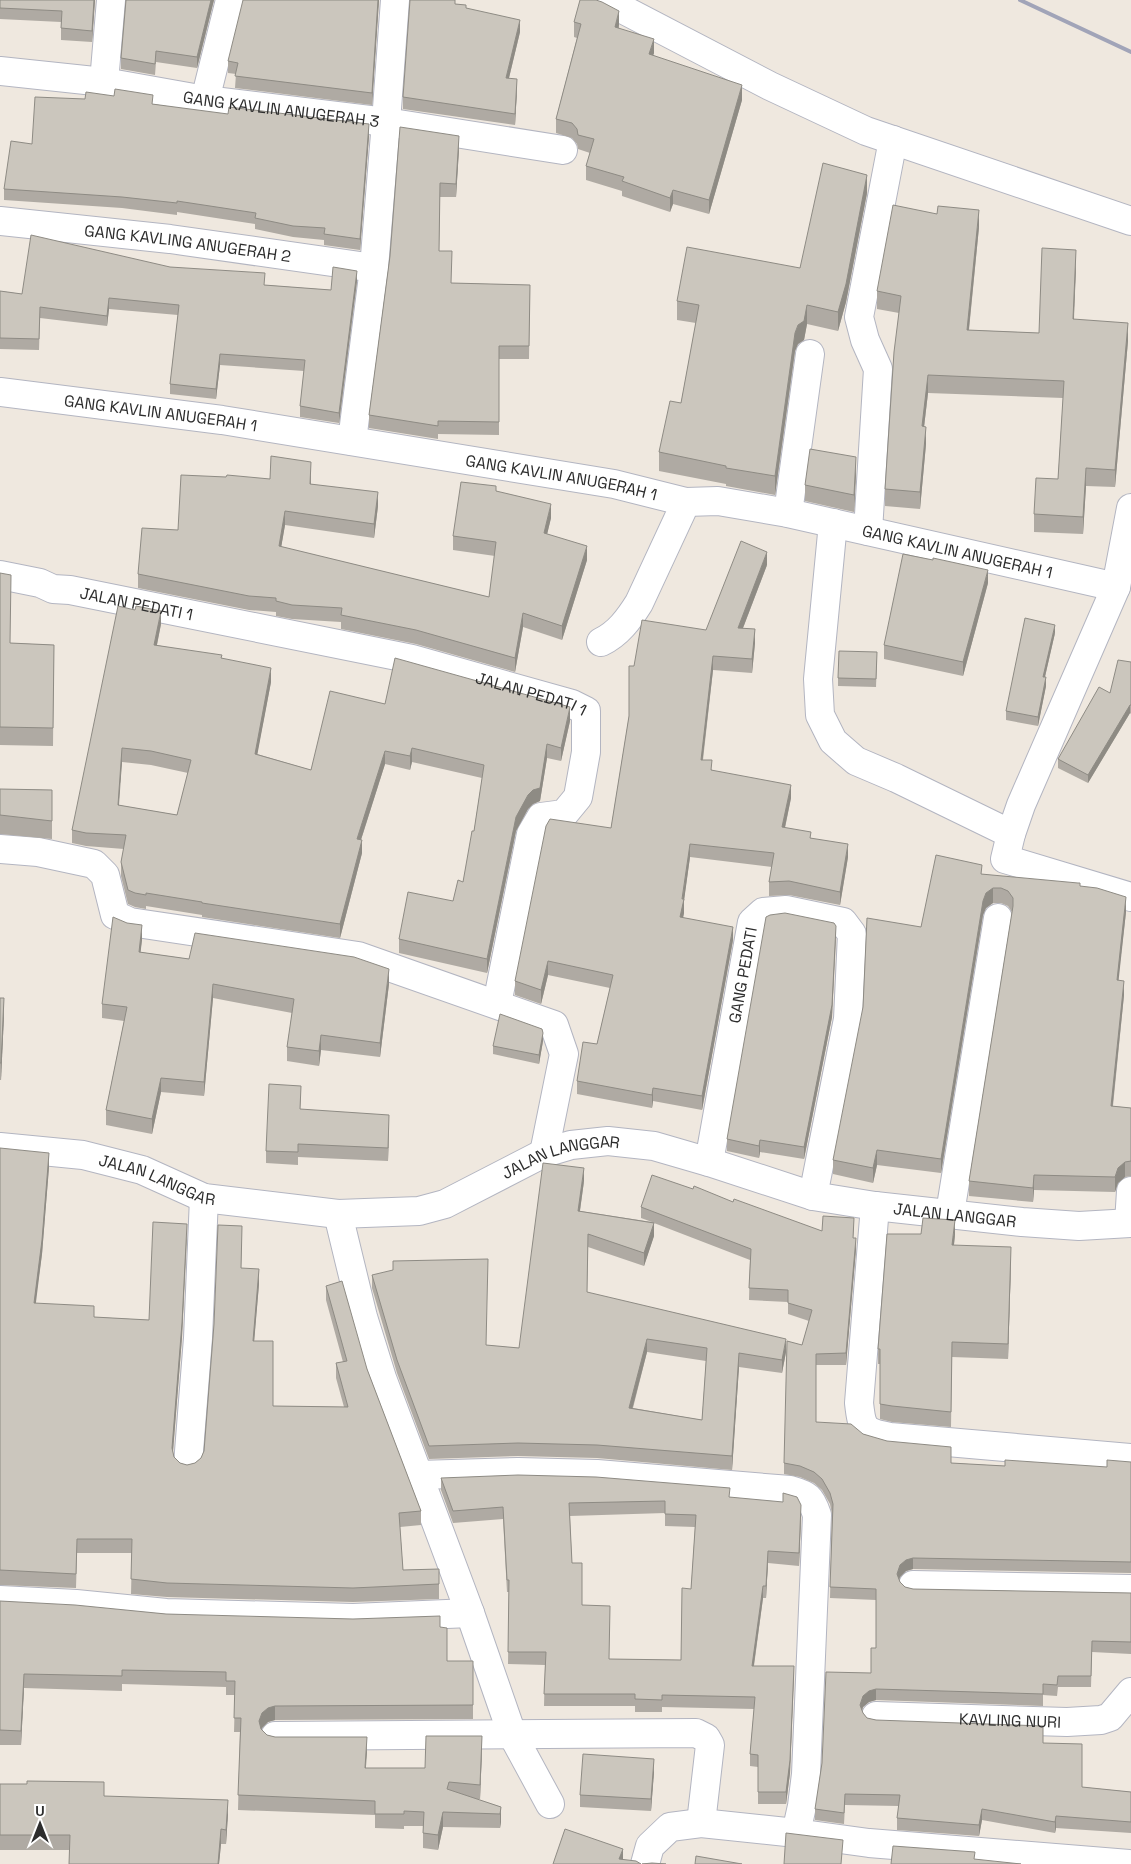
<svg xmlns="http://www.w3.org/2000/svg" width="1131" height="1864" viewBox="0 0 1131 1864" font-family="'Space Grotesk',sans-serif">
<rect width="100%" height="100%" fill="#efe8df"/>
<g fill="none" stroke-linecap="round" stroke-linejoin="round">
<defs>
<g id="minor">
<polyline points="605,0 770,86 866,131 1131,221"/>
<path id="s1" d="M0,71L104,82L205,100L386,122L563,150"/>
<polyline points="104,82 111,0"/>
<polyline points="205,100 230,0"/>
<path id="s2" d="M0,221L170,239L374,268"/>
<path id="s3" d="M0,392L222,420L614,484L686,502L718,501L788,513L1116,587"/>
<polyline points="352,441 374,268 386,122 395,0"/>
<polyline points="1131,508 1116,587 1021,805 1011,834 1005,859 1131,897"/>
<polyline points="788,513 810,354"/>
<polyline points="833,523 818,679 820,715 833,741 856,761 896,778 1011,834"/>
<polyline points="868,531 878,369 865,340 859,317 893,140"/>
<path id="s4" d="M0,575L40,583L53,589L70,590L412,659L572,704L586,711V752L578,797L564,814L541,817L531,834L497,1004"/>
<path d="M601,642C618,634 629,619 639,603L686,502"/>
<polyline points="0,849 38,852 94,864 105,875 115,915 130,922 358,956 554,1025 564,1054 544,1153"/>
<path id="s5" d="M0,1147L83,1155L142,1170L204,1198L338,1214L419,1211L445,1204L544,1153L571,1145L608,1141L654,1146L709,1162L813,1196L875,1206L1022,1222L1079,1226L1131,1223"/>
<path id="s6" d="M709,1162L752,922L763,912L786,910L843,922L852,934L848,1019L813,1196"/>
<path d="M875,1206L859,1403C862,1430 864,1432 890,1437L1131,1458"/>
<polyline points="950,1213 998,918"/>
<polyline points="338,1214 363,1317 382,1378 470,1613 512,1734 550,1804"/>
<polyline points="1129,1223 1131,1191"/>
<polyline points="188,1464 198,1338 204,1198"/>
<path d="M418,1475L518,1472L597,1474L790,1490C808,1495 811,1497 817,1515L806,1774L802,1806L796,1833"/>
<polyline points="913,1585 1131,1589"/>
<polyline points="0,1600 76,1604 166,1613 353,1618 470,1613"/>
<path id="s7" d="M876,1716L1067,1722L1101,1720L1110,1717L1131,1692"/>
<polyline points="275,1736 696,1733 706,1738 710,1745 701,1823"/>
<polyline points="645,1864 650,1846 670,1827 701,1823 796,1833 869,1843 1129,1864"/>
</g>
</defs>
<use href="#minor" stroke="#b3b5c1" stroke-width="30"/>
<use href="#minor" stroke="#fff" stroke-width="28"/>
<polyline stroke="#a1a4b8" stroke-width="4" points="1020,0 1131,52"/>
</g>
<g fill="#afaaa3" fill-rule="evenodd">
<polygon points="0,0 95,0 92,42 61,40 61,22 0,19"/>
<polygon points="126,0 214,0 197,68 156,62 155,75 121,69 121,58"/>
<polygon points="379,0 372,105 235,88 236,74 228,73 228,61"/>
<polygon points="456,4 520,32 509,78 517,90 515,125 403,109 403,97"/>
<polygon points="574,22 619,25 619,28 654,53 653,55 742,100 709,214 673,204 670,212 622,196 622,191 586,180 586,166 590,153 578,149 577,144 572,138 556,133 556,119 577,38 574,37"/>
<polygon points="153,104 369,136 360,250 324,245 324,240 293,237 255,229 255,224 177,212 177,215 122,208 4,200 4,189 32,144"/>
<polygon points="459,149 456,197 440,197 439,251 451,283 530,285 529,359 499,359 499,435 438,434 438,439 369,428 369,415 390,256"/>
<polygon points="867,193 846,302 838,331 807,324 804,340 798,344 795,351 775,495 726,486 726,484 659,471 659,452 681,403 696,323 677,320 677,301 800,268"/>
<polygon points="979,227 969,330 1039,333 1076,267 1074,319 1128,341 1115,487 1086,486 1083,534 1034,532 1034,514 1058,479 1063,398 928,393 924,427 926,444 920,509 885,506 885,489 899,313 877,309 877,291"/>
<polygon points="170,267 265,285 331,290 357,281 339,423 300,417 300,406 304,371 220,365 216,399 170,394 170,384 178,315 109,309 107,326 40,318 39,350 0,349 0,291 22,294"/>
<polygon points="856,473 854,512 805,501 805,485"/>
<polygon points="311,476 311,484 378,506 374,538 285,525 281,547 489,597 495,556 453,550 453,536 496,491 551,518 547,534 587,560 562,640 523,627 515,672 416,644 341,629 341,622 292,619 276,616 276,612 249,610 138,588 138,574 178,530 270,479"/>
<polygon points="767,565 743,628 755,643 752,673 713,670 703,760 712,770 791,798 785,828 811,838 848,857 840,905 789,895 769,896 769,882 772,867 690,857 684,899 684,913 683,918 733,940 702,1110 653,1101 652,1108 577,1094 577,1081 597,1044 610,988 548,975 541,1004 515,995 515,981 611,828 629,716 634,666 706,630"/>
<polygon points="0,573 10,643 54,645 53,746 0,745"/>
<polygon points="988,583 963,676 884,659 884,645"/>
<path d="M135,610L161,624L157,645L222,658L271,682L257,754L311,770L385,704L570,721L561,761L547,758L540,801L533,804L528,809L516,831L487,973L399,953V939L453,901L463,882L474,831L482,778L412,762L410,770L385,764L361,840L362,853L340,938L202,917V915L146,906V909L135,907L128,904L121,876V862L124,849L86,846L72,843V830ZM122,762L151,765L188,773L177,815L118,805Z"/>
<polygon points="1055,633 1045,677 1046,686 1038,726 1006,720 1006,711"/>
<polygon points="877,660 876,687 838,686 838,678"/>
<polygon points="1131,662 1131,714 1130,713 1088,783 1058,768 1058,759 1110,693"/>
<polygon points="0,789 52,790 52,839 0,834"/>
<polygon points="982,874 1080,886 1126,912 1118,980 1124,995 1113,1106 1131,1108 1131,1176 1125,1177 1118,1183 1115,1192 1034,1190 1033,1202 969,1196 969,1181 1012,912 1008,906 1001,903 993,903 986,908 983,915 941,1173 877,1165 873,1183 833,1174 833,1160 921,927"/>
<polygon points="127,923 142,940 140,952 189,959 389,984 380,1057 321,1050 319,1066 287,1061 287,1047 292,1013 213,998 204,1096 161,1092 152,1134 106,1125 106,1110 124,1021 102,1018 102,1004"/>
<polygon points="836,939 832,1017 804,1159 760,1152 759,1158 727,1151 727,1139"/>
<polygon points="0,998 4,1015 1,1080 0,1080"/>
<polygon points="543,1041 539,1064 493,1054 493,1046"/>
<polygon points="301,1098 300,1109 389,1128 388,1161 298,1157 298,1165 266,1163 266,1151"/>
<polygon points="0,1148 49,1167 42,1254 35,1303 94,1317 149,1320 187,1238 182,1337 173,1452 174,1457 180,1463 187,1465 195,1463 201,1458 204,1451 242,1241 241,1268 259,1284 254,1341 273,1406 344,1407 336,1378 336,1363 343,1362 326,1300 326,1286 367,1369 421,1511 421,1525 400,1527 403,1570 439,1569 439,1599 353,1602 167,1597 131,1594 132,1553 77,1553 76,1588 0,1585"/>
<path d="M584,1181L580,1211L652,1222L641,1218V1207L733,1202L822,1231L854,1229L853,1238L856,1249L846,1365H816V1422L863,1434L951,1463L1005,1466L1107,1467L1131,1462V1573L913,1569L906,1571L900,1577L899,1580L900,1582L905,1587L913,1589L1131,1593V1654L1092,1652L1091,1687H1058L1057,1696L1043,1695V1706L876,1700L869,1702L863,1707L862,1711L863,1713L867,1718L876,1720L1043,1743L1082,1787L1131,1792V1833L1056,1828L1055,1833L982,1820L979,1836L897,1830V1818L899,1806L845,1805L844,1824L815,1820V1809L871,1673L876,1648V1600L830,1598L832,1514L830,1504L822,1490L814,1483L800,1477L784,1474V1463L802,1345L809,1321L788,1314V1302L749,1300L750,1260L654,1223V1236L644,1266L588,1247L587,1293L786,1352L782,1373L739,1367L732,1470L597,1458L518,1456L429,1459L397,1373L372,1288V1275L486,1345L519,1348ZM647,1352L706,1361L702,1420L633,1408Z"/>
<polygon points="955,1235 954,1245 1011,1262 1008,1359 952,1357 951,1427 892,1422 880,1419 880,1364 878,1364 878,1349"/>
<path d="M441,1478L730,1497L801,1517L799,1566L768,1563L766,1598H763L754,1666L794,1678L790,1773L786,1804H758V1767L750,1766V1754L754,1709L662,1707V1712H635V1706H544L545,1665L508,1664L509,1592H507L503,1519L453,1523L441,1490ZM665,1513V1526L695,1527L691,1589L681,1660L609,1659L582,1605L572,1563L570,1516Z"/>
<polygon points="0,1601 166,1614 440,1627 447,1661 473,1661 473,1719 275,1720 268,1722 261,1729 267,1735 275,1737 367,1751 365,1768 425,1768 482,1750 480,1799 476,1799 501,1807 501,1822 500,1828 443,1827 438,1850 423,1848 423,1826 404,1826 404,1829 375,1828 375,1815 238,1810 240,1732 234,1732 235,1695 226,1695 226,1687 122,1684 122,1691 24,1688 21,1745 0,1745"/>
<polygon points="654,1772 651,1811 580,1807 580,1795"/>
<polygon points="0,1784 104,1796 228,1814 226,1844 221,1844 219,1864 69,1864 70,1850 0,1850"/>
</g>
<g fill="#8e8b84">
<polygon points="94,0 95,0 92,42 92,31"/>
<polygon points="211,0 214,0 197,68 197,57"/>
<polygon points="378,0 379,0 372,105 372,93"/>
<polygon points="619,11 619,25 615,41 615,27"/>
<polygon points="520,20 520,32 506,90 506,78"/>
<polygon points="654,39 654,53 649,68 649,54"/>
<polygon points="517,79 517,90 515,125 515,114"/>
<polygon points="742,85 742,100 709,214 709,200"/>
<polygon points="369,124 369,136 360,250 360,239"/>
<polygon points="459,136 459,149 456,197 456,184"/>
<polygon points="867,175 867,193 846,302 838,331 838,312"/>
<polygon points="673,190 673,204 670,212 670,198"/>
<polygon points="979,210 979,227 967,347 967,330"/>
<polygon points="1076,250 1076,267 1073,336 1073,319"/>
<polygon points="357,271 357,281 339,423 339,413"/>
<polygon points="109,298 109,309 107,326 107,316"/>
<polygon points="807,305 807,324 804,340 798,344 795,351 775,495 775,476 795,333"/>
<polygon points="1128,323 1128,341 1115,487 1115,470"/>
<polygon points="220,354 220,365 216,399 216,389"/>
<polygon points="928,375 928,393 922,444 922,426"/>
<polygon points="926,427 926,444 920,509 920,492"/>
<polygon points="856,457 856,473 854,512 854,495"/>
<polygon points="311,462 311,476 310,498 310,484"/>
<polygon points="1086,468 1086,486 1083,534 1083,517"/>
<polygon points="378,492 378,506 374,538 374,524"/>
<polygon points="551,504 551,518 544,547 544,533"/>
<polygon points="285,511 285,525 279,560 279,546"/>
<polygon points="587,546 587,560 562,640 562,626"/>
<polygon points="767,552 767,565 738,641 738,628"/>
<polygon points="988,570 988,583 963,676 963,662"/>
<polygon points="161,611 161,624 154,659 154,645"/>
<polygon points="523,613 523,627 515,672 515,658"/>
<polygon points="1055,625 1055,633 1043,685 1043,677"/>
<polygon points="755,629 755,643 752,673 752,659"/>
<polygon points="713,656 713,670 701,773 701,760"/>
<polygon points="271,668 271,682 255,767 255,754"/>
<polygon points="1046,677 1046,686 1038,726 1038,717"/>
<polygon points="1130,705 1130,713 1088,783 1088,775"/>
<polygon points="570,707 570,721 561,761 561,748"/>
<polygon points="547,744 547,758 540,801 533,804 528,809 516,831 487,973 487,959 516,817"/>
<polygon points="122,748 122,762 118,819 118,805"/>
<polygon points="412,748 412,762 410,770 410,756"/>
<polygon points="385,751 385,764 357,852 357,839"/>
<polygon points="791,785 791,798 782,841 782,827"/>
<polygon points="362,840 362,853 340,938 340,924"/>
<polygon points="690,844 690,857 684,901 684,899 684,913 680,931 680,917"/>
<polygon points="848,844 848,857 840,905 840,892"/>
<polygon points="993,888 993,903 986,908 983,915 941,1173 941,1159 983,901 986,893"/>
<polygon points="1126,897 1126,912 1117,995 1117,980"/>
<polygon points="142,925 142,940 139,966 139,952"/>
<polygon points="836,926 832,1017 804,1159 804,1147"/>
<polygon points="733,927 733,940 702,1110 702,1096"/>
<polygon points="548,961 548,975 541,1004 541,990"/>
<polygon points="389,969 389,984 380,1057 380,1043"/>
<polygon points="1124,981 1124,995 1111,1121 1111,1106"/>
<polygon points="213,984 213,998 204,1096 204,1082"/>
<polygon points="4,998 4,1015 1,1080 1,1063"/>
<polygon points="543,1033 543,1041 539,1064 539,1055"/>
<polygon points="321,1035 321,1050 319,1066 319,1051"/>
<polygon points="161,1078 161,1092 152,1134 152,1119"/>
<polygon points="653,1088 653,1101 652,1108 652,1095"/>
<polygon points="389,1115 389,1128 388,1161 388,1148"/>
<polygon points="760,1140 760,1152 759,1158 759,1146"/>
<polygon points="877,1150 877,1165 873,1183 873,1168"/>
<polygon points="49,1153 49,1167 42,1254 34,1318 34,1303"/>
<polygon points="1125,1162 1125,1177 1118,1183 1115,1192 1115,1177 1118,1168"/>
<polygon points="584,1168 584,1181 578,1224 578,1211"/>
<polygon points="1034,1175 1034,1190 1033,1202 1033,1188"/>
<polygon points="955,1220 955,1235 952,1260 952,1245"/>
<polygon points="654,1223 654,1236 644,1266 644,1253"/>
<polygon points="187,1224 182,1337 172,1463 172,1448"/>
<polygon points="856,1238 856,1249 846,1365 846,1353"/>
<polygon points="1011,1247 1011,1262 1008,1359 1008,1344"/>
<polygon points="259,1269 259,1284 253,1355 253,1341"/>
<polygon points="647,1339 647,1352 629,1421 629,1408"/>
<polygon points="786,1339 786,1352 782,1373 782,1360"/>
<polygon points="739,1353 739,1367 732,1470 732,1456"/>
<polygon points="801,1505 801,1517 799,1566 799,1553"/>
<polygon points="768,1551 768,1563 766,1598 766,1586"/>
<polygon points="913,1558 913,1569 906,1571 900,1577 897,1585 897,1574 900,1565 906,1560"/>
<polygon points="763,1586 763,1598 752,1678 752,1666"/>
<polygon points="794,1666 790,1773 786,1804 786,1792"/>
<polygon points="24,1674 24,1688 21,1745 21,1731"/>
<polygon points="876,1689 876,1700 869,1702 863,1707 860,1716 860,1705 863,1696 869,1691"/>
<polygon points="275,1706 275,1720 268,1722 262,1728 259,1736 259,1721 262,1713 268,1708"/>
<polygon points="482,1736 482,1750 480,1799 480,1785"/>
<polygon points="367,1737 367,1751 365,1782 365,1768"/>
<polygon points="654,1759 654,1772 651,1811 651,1799"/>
<polygon points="228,1800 228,1814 226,1844 226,1830"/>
<polygon points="501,1807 501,1822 500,1828 500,1814"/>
<polygon points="982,1809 982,1820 979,1836 979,1825"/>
<polygon points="443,1812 443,1827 438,1850 438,1835"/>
<polygon points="1056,1816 1056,1828 1055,1833 1055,1822"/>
<polygon points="221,1829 221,1844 219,1864 218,1864"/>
<polygon points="623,1849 623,1864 619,1859"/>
</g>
<g fill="#cbc6bd" stroke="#8e8b84" fill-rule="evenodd">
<polygon points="0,0 94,0 92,31 61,28 62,11 0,8"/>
<polygon points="126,0 211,0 197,57 156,51 155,64 121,58"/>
<polygon points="243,0 378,0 372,93 235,76 238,63 228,61"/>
<polygon points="410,0 455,0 455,4 466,5 466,8 520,20 506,78 517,79 515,114 403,97"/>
<polygon points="580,0 596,0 602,2 619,11 615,27 654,39 649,54 742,85 709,200 673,190 670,198 622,181 624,177 586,166 594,139 578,135 577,129 572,123 556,119 581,24 574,22"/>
<polygon points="115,89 153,95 152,104 228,114 229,107 369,124 360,239 324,234 325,228 293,226 255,218 256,213 177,201 177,203 122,197 4,189 11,141 32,144 35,97 85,99 86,92 114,96"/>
<polygon points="400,127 459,136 456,184 440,183 439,251 452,251 451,283 530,285 529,346 499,346 499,422 438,421 438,426 369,415 390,256"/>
<polygon points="823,163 867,175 846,284 838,312 807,305 804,321 798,325 795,333 775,476 726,468 726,466 659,452 670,401 681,403 699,305 677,301 687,247 800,268"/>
<polygon points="893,205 937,214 938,206 979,210 967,330 1039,333 1042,248 1076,250 1073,319 1128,323 1115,470 1086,468 1083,517 1034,514 1036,478 1058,479 1064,381 928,375 922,426 926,427 920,492 885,489 894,352 901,296 877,291"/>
<polygon points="31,235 170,267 265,273 264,285 331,290 333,267 357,271 339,413 300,406 305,360 220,354 216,389 170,384 179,305 109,298 107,316 40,307 39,339 0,338 0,291 22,294"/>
<polygon points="810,449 856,457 854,495 805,485"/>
<polygon points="271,456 311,462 310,484 378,492 374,524 285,511 279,546 489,597 496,542 453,536 461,482 496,486 496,491 551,504 544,533 587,546 562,626 523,613 515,658 416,630 341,615 342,608 292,605 276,601 276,598 249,596 138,574 142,528 178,530 181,475 226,477 227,475 270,479"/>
<polygon points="741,541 767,552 738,628 755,629 752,659 713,656 701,760 712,760 711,770 791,785 782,827 811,832 810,838 848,844 840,892 789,881 769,882 774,853 690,844 682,899 684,899 680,917 733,927 702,1096 653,1088 652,1095 577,1081 583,1042 597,1044 613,975 548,961 541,990 515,981 546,826 550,819 611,828 629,716 629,666 634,666 642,620 706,630"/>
<polygon points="903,554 933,560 933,558 988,570 963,662 884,645"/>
<polygon points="0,573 11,575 10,643 54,645 53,728 0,727"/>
<path d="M118,606L135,610L136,606L161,611L154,645L222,655L221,658L271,668L255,754L311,770L330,691L385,704L395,658L570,707L561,748L547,744L540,788L533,790L528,795L516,817L487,959L399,939L408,892L453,901L458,880L463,882L472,831H474L484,765L412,748L410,756L385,751L357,839L362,840L340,924L202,903V902L146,893V895L135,893L128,890L121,862L126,835L86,833L72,830ZM122,748L151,751L191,760L177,815L118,805Z"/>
<polygon points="1025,618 1055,625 1043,677 1046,677 1038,717 1006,711"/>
<polygon points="839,651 877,652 876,679 838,678"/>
<polygon points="1118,660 1131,662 1131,705 1130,705 1088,775 1058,759 1099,687 1110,693"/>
<polygon points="0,789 52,790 52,821 0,815"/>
<polygon points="936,855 982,865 981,874 1078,883 1080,883 1080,886 1097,888 1126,897 1117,980 1124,981 1111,1106 1131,1108 1131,1161 1125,1162 1118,1168 1115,1177 1034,1175 1033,1188 969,1181 1013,906 1013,898 1008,891 1001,888 993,888 986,893 983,901 941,1159 877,1150 873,1168 833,1160 863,1007 867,918 921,927"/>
<polygon points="785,913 834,923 836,926 832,1005 804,1147 760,1140 759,1146 727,1139 766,917 770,915"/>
<polygon points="113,917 127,923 142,925 139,952 189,959 195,933 354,957 389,969 380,1043 321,1035 319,1051 287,1047 294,999 213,984 204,1082 161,1078 152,1119 106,1110 127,1007 102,1004"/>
<polygon points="0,998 4,998 1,1063 0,1063"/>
<polygon points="500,1014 542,1029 543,1033 539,1055 493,1046"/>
<polygon points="269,1084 301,1086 300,1109 389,1115 388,1148 298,1144 298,1152 266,1151"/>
<polygon points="0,1148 49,1153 42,1240 34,1303 94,1306 94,1317 149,1320 153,1222 187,1224 182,1323 172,1448 174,1457 180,1463 187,1465 195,1463 201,1458 204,1451 214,1324 218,1225 242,1226 241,1268 259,1269 253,1341 273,1341 273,1406 348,1407 336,1363 347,1361 326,1286 342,1281 367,1369 421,1511 399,1513 403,1570 439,1569 439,1584 353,1588 167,1583 131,1579 132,1539 77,1539 76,1574 0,1570"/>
<path d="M543,1163L584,1168L578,1211L654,1223L644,1253L588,1234L587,1292L786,1339L782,1360L739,1353L732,1456L597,1445L518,1443L429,1446L397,1360L372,1275L393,1270V1261L488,1259L486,1345L519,1348ZM647,1339L707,1348L702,1420L629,1408Z"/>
<polygon points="652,1175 693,1189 694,1186 733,1202 734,1199 822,1231 823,1216 854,1218 853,1238 856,1238 846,1353 816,1354 816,1422 851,1424 863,1434 887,1441 951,1447 951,1463 1005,1466 1005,1460 1107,1467 1107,1460 1131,1462 1131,1562 913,1558 906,1560 900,1565 897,1574 900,1582 905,1587 913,1589 1131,1593 1131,1642 1092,1641 1091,1676 1058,1676 1057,1685 1043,1684 1043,1694 876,1689 869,1691 863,1696 860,1705 863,1713 867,1718 876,1720 1043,1726 1043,1743 1082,1744 1082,1787 1131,1792 1131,1822 1056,1816 1055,1822 982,1809 979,1825 897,1818 900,1795 845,1794 844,1813 815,1809 822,1763 826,1672 871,1673 871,1648 876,1648 876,1589 830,1587 833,1504 830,1493 822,1479 814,1472 800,1466 784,1463 787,1341 802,1345 812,1310 788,1303 788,1290 749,1288 751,1249 641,1207"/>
<polygon points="923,1218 955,1220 952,1245 1011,1247 1008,1344 952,1342 951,1412 892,1406 880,1404 880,1349 878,1349 887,1234 921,1234"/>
<path d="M518,1475L596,1477L730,1488L729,1497L783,1502V1493L797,1497L801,1505L799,1553L768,1551L766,1586H763L752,1666H794L790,1760L786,1792H758V1755L750,1754L755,1697L662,1695V1700L635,1699V1694H544L546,1652H508L509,1580H507L503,1507L453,1511L441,1478ZM665,1501V1514L696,1515L691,1589L682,1588L681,1660L609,1659L610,1606L582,1605V1563H572L569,1503Z"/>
<polygon points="0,1601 75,1605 166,1614 353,1619 440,1616 440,1627 447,1628 447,1661 473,1661 473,1705 275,1706 268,1708 262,1713 259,1721 261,1729 267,1735 275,1737 367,1737 365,1768 425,1768 426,1736 482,1736 480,1785 449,1782 447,1789 501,1807 500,1814 443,1812 438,1835 423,1833 424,1812 404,1811 404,1814 375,1814 375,1801 238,1795 241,1718 234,1718 235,1681 226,1681 226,1672 122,1670 122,1676 24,1674 21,1731 0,1730"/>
<polygon points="583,1754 654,1759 651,1799 580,1795"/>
<polygon points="27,1781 104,1782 104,1796 228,1800 226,1830 221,1829 218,1864 69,1864 70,1835 0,1835 0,1784 27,1784"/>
<polygon points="565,1829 623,1849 619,1859 636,1861 641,1864 553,1864"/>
<polygon points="786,1833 843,1840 841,1864 784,1864"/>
<polygon points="893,1846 975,1852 974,1859 1021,1864 891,1864"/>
<polygon points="696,1856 742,1864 695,1864"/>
<polygon points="652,1863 666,1864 642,1864"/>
</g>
<g text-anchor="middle" stroke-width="4" stroke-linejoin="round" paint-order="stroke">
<g font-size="16" fill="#2d2d2d" stroke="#fff">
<text dy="6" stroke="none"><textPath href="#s1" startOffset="284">GANG KAVLIN ANUGERAH 3</textPath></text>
<text dy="6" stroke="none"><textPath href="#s2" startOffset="189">GANG KAVLING ANUGERAH 2</textPath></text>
<text dy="6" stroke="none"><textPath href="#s3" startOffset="162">GANG KAVLIN ANUGERAH 1</textPath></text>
<text dy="6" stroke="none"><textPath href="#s3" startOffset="568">GANG KAVLIN ANUGERAH 1</textPath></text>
<text dy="6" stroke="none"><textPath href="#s3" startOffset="972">GANG KAVLIN ANUGERAH 1</textPath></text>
<text dy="6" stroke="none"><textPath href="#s4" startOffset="140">JALAN PEDATI 1</textPath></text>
<text dy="6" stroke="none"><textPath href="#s4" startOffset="545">JALAN PEDATI 1</textPath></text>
<text dy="6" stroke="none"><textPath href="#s6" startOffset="190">GANG PEDATI</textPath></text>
<text dy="6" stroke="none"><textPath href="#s5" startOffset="582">JALAN LANGGAR</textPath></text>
<text dy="6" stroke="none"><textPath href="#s5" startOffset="162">JALAN LANGGAR</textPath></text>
<text dy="6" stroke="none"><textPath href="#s5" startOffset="988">JALAN LANGGAR</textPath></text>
<text dy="6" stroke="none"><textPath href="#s7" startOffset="134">KAVLING NURI</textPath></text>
</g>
</g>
<g transform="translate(40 1824)" stroke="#ffffff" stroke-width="4" paint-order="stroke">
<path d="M0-4L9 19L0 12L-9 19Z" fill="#2d2d2d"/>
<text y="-8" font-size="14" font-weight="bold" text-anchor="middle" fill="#2d2d2d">U</text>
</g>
</svg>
